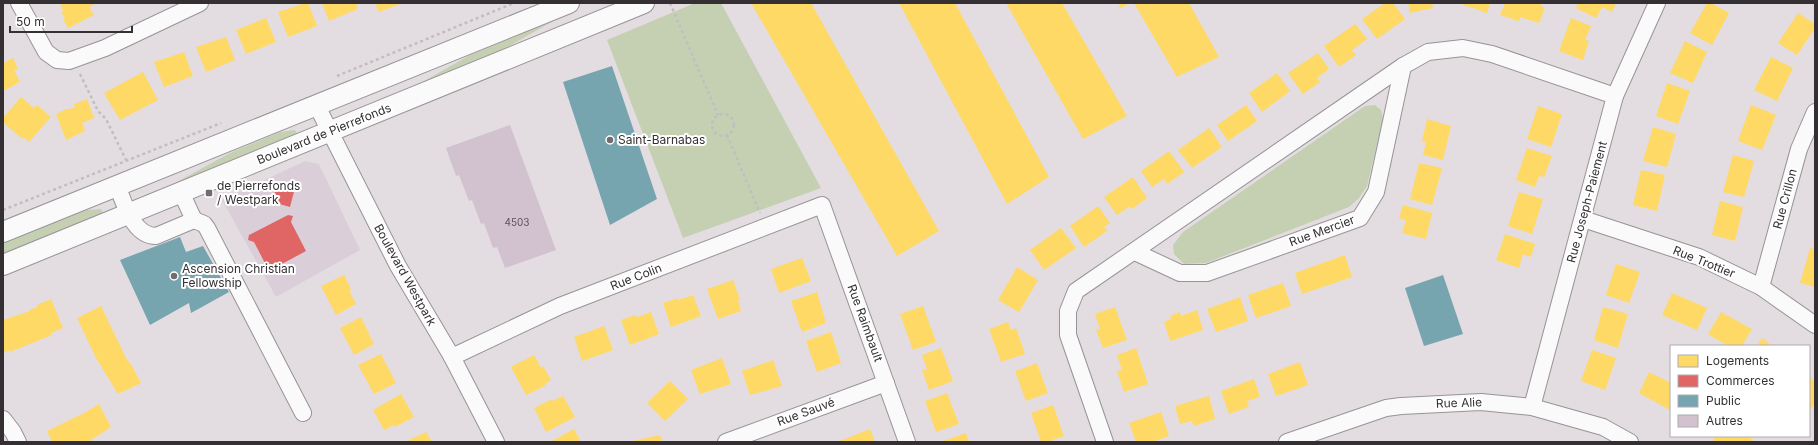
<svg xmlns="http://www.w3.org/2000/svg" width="1818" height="445" viewBox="0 0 1818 445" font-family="Inter,sans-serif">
<rect width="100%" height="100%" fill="#e3dde1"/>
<polygon fill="#dacfd8" points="305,161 319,164 360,250 276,297 222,200"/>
<g fill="#c5d0b3">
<polygon points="695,3 721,3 821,188 683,238 607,40"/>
<polygon points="555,20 499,52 417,85 470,55"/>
<polygon points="1375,105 1381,110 1383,119 1367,186 1359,198 1349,207 1206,263 1184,264 1174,254 1173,245 1183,232 1365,106"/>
<polygon points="295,130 297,134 175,183 230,153 280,132"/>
<polygon points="101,209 103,213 3,253 3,244 85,210"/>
</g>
<g fill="#ffd966">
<polygon points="60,3 97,3 89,7 94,15 68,28 63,19 65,18 61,12 63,11"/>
<polygon points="305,3 308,3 317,26 288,37 278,12"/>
<polygon points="322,3 356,3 358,9 329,21"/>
<polygon points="375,3 402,3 379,12"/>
<polygon points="751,3 811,3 939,231 897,256"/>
<polygon points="899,3 955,3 1049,177 1007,204"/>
<polygon points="1006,3 1062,3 1127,116 1083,139"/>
<polygon points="1118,3 1130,3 1120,8"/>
<polygon points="1134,3 1189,3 1219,57 1177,77"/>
<polygon points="1385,3 1393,3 1405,19 1377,39 1362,19"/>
<polygon points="1408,3 1432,3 1433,8 1410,13"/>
<polygon points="1458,3 1490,3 1487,13"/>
<polygon points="1505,3 1540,3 1542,4 1541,6 1545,8 1539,23 1520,17 1519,21 1500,15"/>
<polygon points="1578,3 1616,3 1612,12 1602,7 1596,18 1576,8"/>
<polygon points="1707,3 1711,3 1729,13 1712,45 1690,33"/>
<polygon points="1798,13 1815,24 1815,28 1797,55 1778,43"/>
<polygon points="266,18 276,42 246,54 236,30"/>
<polygon points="1571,18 1591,26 1585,40 1589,41 1583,60 1559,51"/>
<polygon points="1355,24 1367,39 1352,50 1356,55 1339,67 1324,46"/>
<polygon points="226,37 235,60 206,72 196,47"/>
<polygon points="1685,41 1707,52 1693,83 1670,73"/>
<polygon points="184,52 193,76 164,87 154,62"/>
<polygon points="1318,53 1329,69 1317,78 1320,82 1303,94 1288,73"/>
<polygon points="1771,57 1793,68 1777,101 1754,90"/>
<polygon points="13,58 18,69 14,70 20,82 3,91 3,63"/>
<polygon points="143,72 158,100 120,120 104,93"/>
<polygon points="1277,73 1290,91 1262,112 1249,93"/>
<polygon points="1667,83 1690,91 1678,124 1656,116"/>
<polygon points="21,97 34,108 37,105 51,117 29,142 24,137 22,139 3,122 3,118"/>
<polygon points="87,99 94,118 82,123 85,131 66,140 56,114 66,109 69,109 75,107 74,104"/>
<polygon points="1246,105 1257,121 1228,141 1217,125"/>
<polygon points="1751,105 1776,115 1762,150 1738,141"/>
<polygon points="1538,106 1562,114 1551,147 1527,139"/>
<polygon points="1427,119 1451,126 1443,160 1423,155 1426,142 1422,141"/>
<polygon points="1653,127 1676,134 1667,167 1643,161"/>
<polygon points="1209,128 1222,147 1192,168 1178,150"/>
<polygon points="1527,148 1552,156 1544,177 1539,176 1535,187 1516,180"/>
<polygon points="1169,151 1184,172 1167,184 1164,179 1152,187 1141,171"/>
<polygon points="1733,155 1754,161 1744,197 1723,192"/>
<polygon points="1419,163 1442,168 1432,205 1410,199"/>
<polygon points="1641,170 1665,175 1657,211 1633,205"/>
<polygon points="1133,177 1147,198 1132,209 1130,206 1117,215 1104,197"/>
<polygon points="1519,192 1543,199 1532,234 1508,226"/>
<polygon points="1720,201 1743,207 1735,241 1712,235"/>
<polygon points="1403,205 1432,213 1426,239 1402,233 1406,220 1399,218"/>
<polygon points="1098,206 1110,223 1104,227 1107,231 1084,247 1070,226"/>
<polygon points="1061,228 1076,248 1044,270 1030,250"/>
<polygon points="1505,234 1535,244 1531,257 1523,254 1519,268 1496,260"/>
<polygon points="1810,248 1815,249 1815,287 1800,283"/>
<polygon points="1345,255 1352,277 1302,294 1295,273"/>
<polygon points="802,258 811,281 779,293 771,269"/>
<polygon points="1616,264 1640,272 1629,303 1606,295"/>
<polygon points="1017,267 1038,280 1019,312 998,300"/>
<polygon points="344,275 351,289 349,290 356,304 336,315 321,286"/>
<polygon points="733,280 740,300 738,300 741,311 718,319 707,289"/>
<polygon points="1283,283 1291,306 1256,318 1248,295"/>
<polygon points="817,292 826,323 802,332 791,301"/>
<polygon points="1672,293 1707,308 1697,330 1662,315"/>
<polygon points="693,295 701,316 671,327 663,303 678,298 678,300"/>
<polygon points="1240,297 1248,321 1216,332 1207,309"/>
<polygon points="51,299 63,328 51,333 52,335 10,352 10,350 3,353 3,320 30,311 29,310 37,307 37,305"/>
<polygon points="101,306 126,358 132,366 141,383 118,394 96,358 77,318"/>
<polygon points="923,306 936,342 913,350 900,314"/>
<polygon points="1115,307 1127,340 1103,348 1096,330 1100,329 1095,314"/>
<polygon points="1603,307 1628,314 1618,348 1594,340"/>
<polygon points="1197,310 1203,330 1170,341 1164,322 1171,319 1170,316 1180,312 1181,316"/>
<polygon points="651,312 659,334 630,345 621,320 635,315 637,317"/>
<polygon points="1721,312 1752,329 1742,346 1728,346 1708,334"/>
<polygon points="361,317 374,344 354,355 340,328"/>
<polygon points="1008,322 1011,330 1016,328 1025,354 1001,362 989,329"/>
<polygon points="604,326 613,350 582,361 574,337"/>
<polygon points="831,332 841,363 817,372 806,341"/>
<polygon points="1762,338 1773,346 1757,346"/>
<polygon points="941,348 953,381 929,390 922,370 927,369 922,355"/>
<polygon points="1136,348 1148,384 1124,392 1117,371 1122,370 1117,355"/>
<polygon points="1592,350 1616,358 1605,390 1581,381"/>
<polygon points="381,354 396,383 374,394 358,365"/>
<polygon points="534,355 541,368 543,366 551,380 545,384 545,386 526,395 511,367"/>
<polygon points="722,358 731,384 700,394 691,370"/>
<polygon points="773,360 782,386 750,395 742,371"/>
<polygon points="1300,362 1308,385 1276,396 1268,374"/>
<polygon points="1037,363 1048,393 1026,401 1015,371"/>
<polygon points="1649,372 1671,383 1670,410 1639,393"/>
<polygon points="1809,376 1815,382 1815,404 1809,411"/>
<polygon points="1254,379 1260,397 1247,401 1249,407 1229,414 1221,391"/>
<polygon points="670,381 688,399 665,421 647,403"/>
<polygon points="947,393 959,424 936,432 925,401"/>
<polygon points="401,394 414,417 395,427 394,425 384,430 373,410"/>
<polygon points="563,396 575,417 546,432 534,408 552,399 552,401"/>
<polygon points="1209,396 1215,419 1194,426 1192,421 1180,424 1175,406"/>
<polygon points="99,404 111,427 88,442 52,442 47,431 86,412"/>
<polygon points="1053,405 1064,436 1047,442 1041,442 1031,413"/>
<polygon points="1161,412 1169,436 1152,442 1136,442 1129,423"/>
<polygon points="574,429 581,442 553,442 552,441"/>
<polygon points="870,429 875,442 837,442"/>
<polygon points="426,432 432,442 406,442 413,438"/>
<polygon points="966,433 969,442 943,442 943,441"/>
<polygon points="660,435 662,442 633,442 633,441"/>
<polygon points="1716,436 1748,436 1755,442 1715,442 1713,440"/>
</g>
<g fill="#e06666">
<polygon points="277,184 295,188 290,207 272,202"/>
<polygon points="288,215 293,216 291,222 306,251 269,271 254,242 248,240 249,235"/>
</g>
<g fill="#76a5af">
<polygon points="612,66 657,199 610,225 563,82"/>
<polygon points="180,237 186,252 203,246 229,292 191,313 189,303 150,325 120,260"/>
<polygon points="1443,275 1463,334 1424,346 1405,288"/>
</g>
<polygon fill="#d2c1ce" points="510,125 556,250 505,268 497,247 493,248 484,223 481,224 472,200 469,201 459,175 456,176 446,148"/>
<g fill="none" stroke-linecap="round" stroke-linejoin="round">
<defs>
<g id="minor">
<polyline points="19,3 46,52 57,60 69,61 105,48 200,3"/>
<polyline points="317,106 398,266 452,357 496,442"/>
<path d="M117,186C125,204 133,236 156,236L194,220L181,192"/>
<polyline points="1583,219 1699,257 1761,287 1815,325"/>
<polyline points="194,220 204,224 207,228 303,413"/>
<polyline points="1135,252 1180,273 1207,273 1360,218 1376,192 1403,66"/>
<polyline points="1761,287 1799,149 1815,112"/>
<polyline points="452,357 560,306 822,205 907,442"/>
<polyline points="1532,407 1615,96 1657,3"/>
<polyline points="3,419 13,432 18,442"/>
<polyline points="726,442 886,383"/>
<polyline points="1105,442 1068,335 1068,311 1076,291 1403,66 1428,52 1463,48 1492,54 1615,96"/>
<polyline points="1287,442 1386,408 1401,406 1481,402 1532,407 1603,427 1630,442"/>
</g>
<g id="major">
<polyline points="3,232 569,3"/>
<polyline points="3,265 644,3"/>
</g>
</defs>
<use href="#minor" stroke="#979396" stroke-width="18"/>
<use href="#major" stroke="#979396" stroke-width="22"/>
<g stroke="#c0bec0" stroke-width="2.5" stroke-dasharray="3 3" stroke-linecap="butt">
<polyline points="670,3 718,115"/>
<polyline points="80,74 98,111 106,119 126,160"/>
<polyline points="337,76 514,3"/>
<circle cx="723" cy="125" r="11"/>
<polyline points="727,135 760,213"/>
<polyline points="3,210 221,123"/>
</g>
<use href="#minor" stroke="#fbfafa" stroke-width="16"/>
<use href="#major" stroke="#fbfafa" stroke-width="20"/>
</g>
<g fill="#716c6f" stroke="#fff" stroke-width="1.5">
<circle cx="610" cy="140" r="4"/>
<rect x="205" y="189" width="8" height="8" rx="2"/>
<circle cx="174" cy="276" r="4"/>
</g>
<g text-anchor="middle" stroke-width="4" stroke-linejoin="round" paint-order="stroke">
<g font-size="10" fill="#5b5459">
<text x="517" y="226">4503</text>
</g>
<g font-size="12" fill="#332f32" stroke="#fff">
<text transform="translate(324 134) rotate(-22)" y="4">Boulevard de Pierrefonds</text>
<text transform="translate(1785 199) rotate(-75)" y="4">Rue Crillon</text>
<text transform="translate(1587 202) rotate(-75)" y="4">Rue Joseph-Paiement</text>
<text transform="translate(1322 231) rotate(-20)" y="4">Rue Mercier</text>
<text transform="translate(1704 262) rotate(22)" y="4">Rue Trottier</text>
<text transform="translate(405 275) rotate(61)" y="4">Boulevard Westpark</text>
<text transform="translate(636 277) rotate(-21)" y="4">Rue Colin</text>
<text transform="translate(865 323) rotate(70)" y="4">Rue Raimbault</text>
<text transform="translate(1459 403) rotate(-2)" y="4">Rue Alie</text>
<text transform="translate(806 412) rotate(-20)" y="4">Rue Sauvé</text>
</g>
<g font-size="12" fill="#332f32" stroke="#fff" text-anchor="start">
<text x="618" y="144">Saint-Barnabas</text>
<text x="217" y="190">de Pierrefonds<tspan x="217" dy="14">/ Westpark</tspan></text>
<text x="182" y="273">Ascension Christian<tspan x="182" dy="14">Fellowship</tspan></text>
</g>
</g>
<rect width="1818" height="445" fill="none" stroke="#332f32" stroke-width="8"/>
<rect x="1670" y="345" width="140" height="92" fill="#ffffff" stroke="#adacad"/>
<rect x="1678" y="355" width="20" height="12" fill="#ffd966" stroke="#adacad"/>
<text x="1706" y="365" font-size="12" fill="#332f32">Logements</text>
<rect x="1678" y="375" width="20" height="12" fill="#e06666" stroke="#adacad"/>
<text x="1706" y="385" font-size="12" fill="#332f32">Commerces</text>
<rect x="1678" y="395" width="20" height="12" fill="#76a5af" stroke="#adacad"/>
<text x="1706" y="405" font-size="12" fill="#332f32">Public</text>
<rect x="1678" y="415" width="20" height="12" fill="#d2c1ce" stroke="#adacad"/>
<text x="1706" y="425" font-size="12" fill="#332f32">Autres</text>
<path d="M10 26v6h122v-6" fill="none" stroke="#332f32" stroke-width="2"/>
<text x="16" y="26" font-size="12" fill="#332f32" stroke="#ffffff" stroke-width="3" paint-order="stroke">50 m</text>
</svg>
